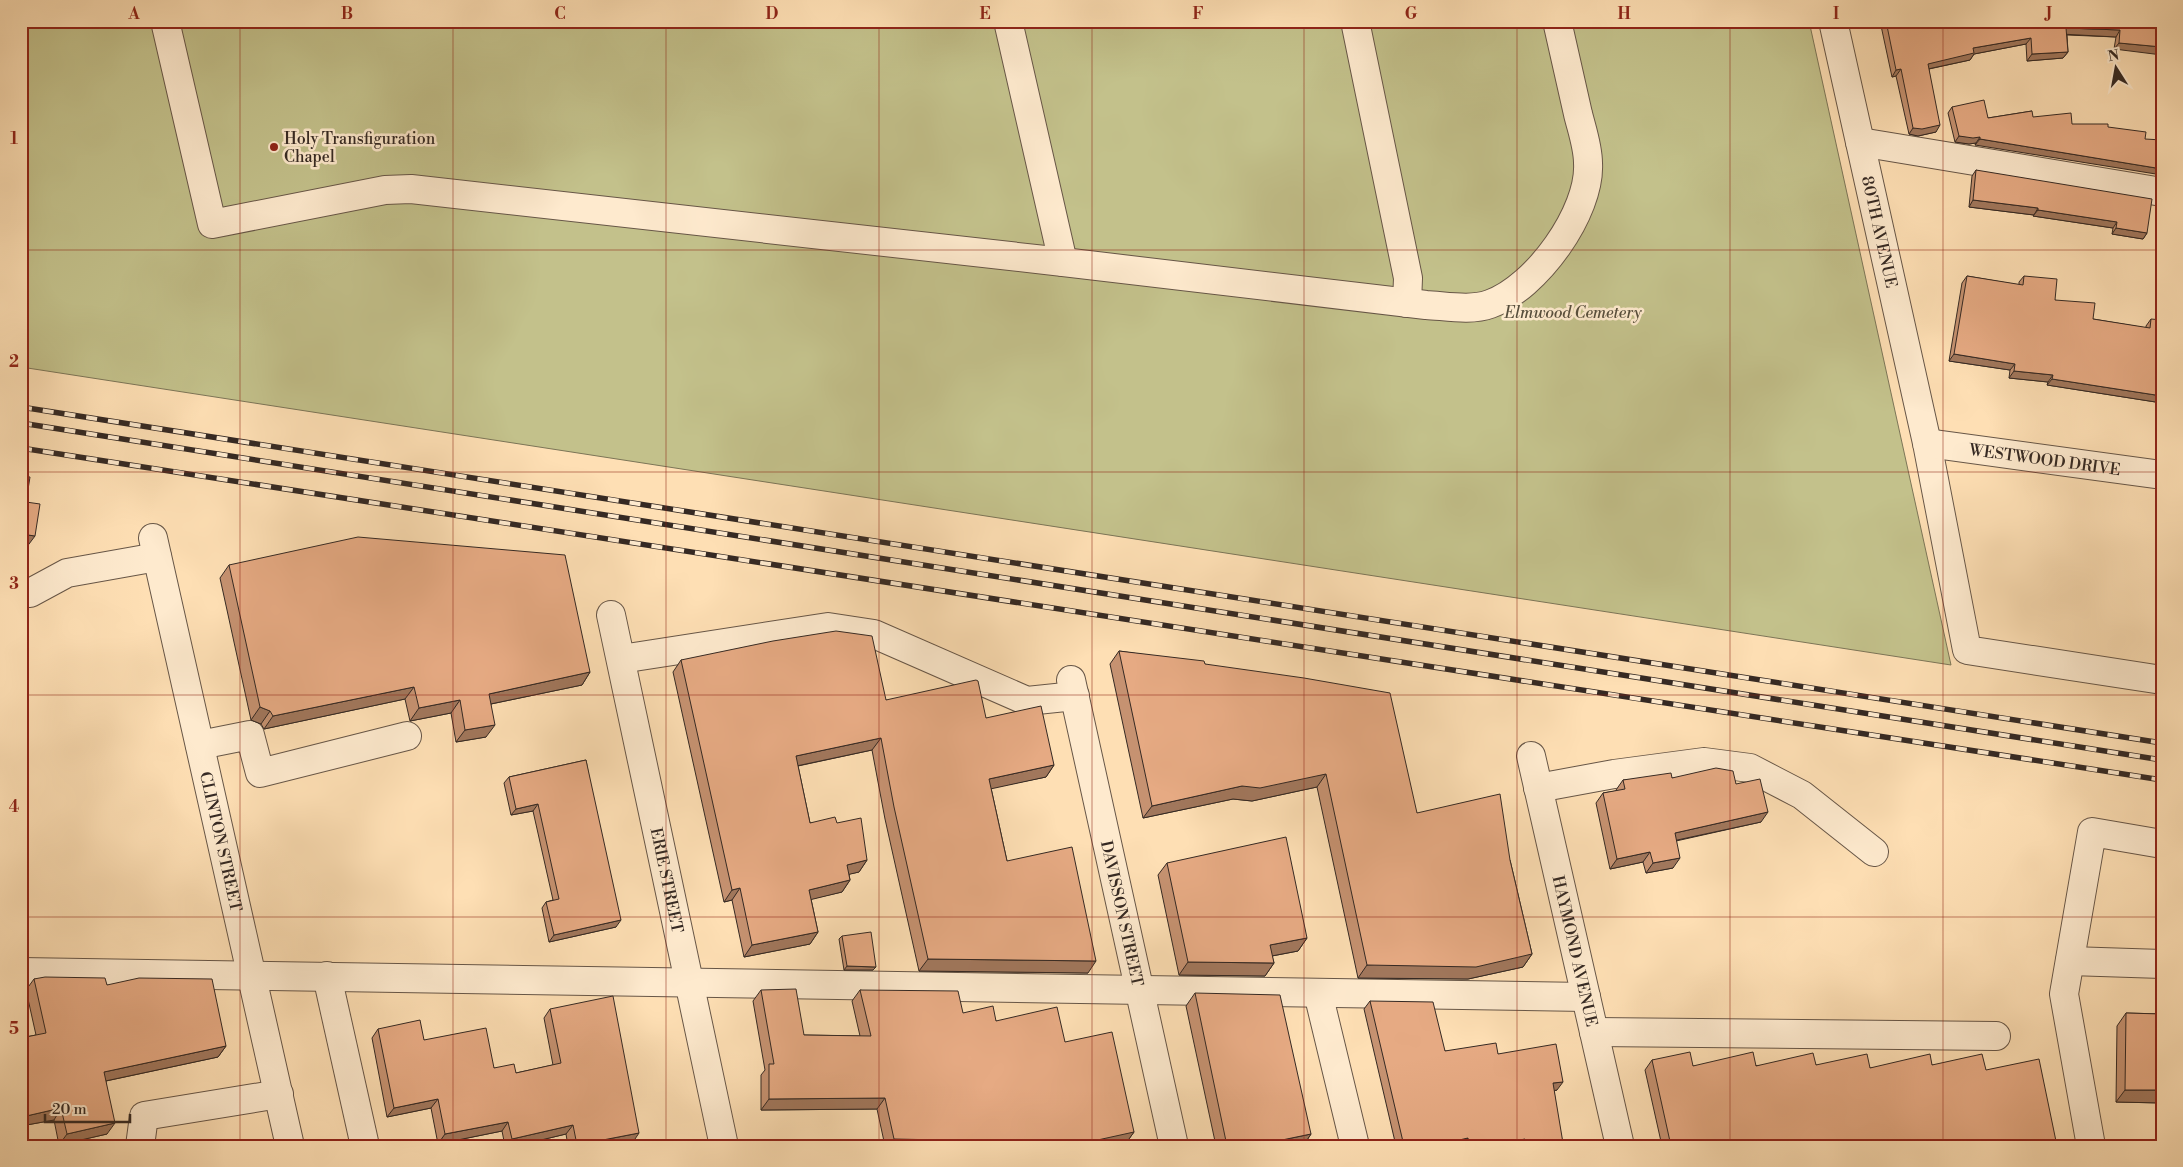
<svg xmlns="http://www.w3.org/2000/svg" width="2183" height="1167" viewBox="0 0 2183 1167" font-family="'Libre Bodoni',serif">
<rect width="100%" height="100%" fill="#fedfb4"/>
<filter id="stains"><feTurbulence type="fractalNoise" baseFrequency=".004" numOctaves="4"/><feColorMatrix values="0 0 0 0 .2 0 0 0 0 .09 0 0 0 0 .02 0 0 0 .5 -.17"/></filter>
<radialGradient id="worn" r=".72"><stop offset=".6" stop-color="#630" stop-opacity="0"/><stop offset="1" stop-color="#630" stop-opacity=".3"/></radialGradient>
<polygon fill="#c3c18b" stroke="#7c7557" points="21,21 1809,21 1951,665 21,367"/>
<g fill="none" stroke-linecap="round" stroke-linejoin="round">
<defs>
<g id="minor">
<path d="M165,21L212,224L385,190L411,189L1063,262L1426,305C1446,306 1471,311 1490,304C1536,288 1591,212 1588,163C1588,147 1582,130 1578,114C1571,83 1564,52 1557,21"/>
<polyline points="1008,21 1063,262"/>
<polyline points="1355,21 1408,278 1407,303"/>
<path id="s1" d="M1833,21L1927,443L1967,650L2162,680"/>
<polyline points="1860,142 2162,192"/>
<path id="s2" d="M1927,443L2162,475"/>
<path id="s3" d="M153,538L290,1146"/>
<polyline points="21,591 30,593 67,573 157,557"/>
<path id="s4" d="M611,615L724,1146"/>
<polyline points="621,659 828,627 874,634 1027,701 1075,696"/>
<path id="s5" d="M1071,680L1174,1146"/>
<polyline points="200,745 250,735 260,773 407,736"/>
<path id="s6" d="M1531,756L1620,1146"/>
<polyline points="1538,788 1614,774 1704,762 1750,768 1802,795 1874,852"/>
<polyline points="2070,961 2162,964"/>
<polyline points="21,972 1586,997"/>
<polyline points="327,976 365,1146"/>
<polyline points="1318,993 1355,1146"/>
<polyline points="1594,1032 1996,1036"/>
<polyline points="140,1146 144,1116 279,1094"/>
<polyline points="2091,1146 2064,994 2092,832 2162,844"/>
</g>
</defs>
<use href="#minor" stroke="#675647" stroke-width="30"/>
<use href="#minor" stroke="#feeace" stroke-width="28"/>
<defs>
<g id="rail">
<polyline points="21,407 2162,743"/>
<polyline points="21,423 2162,760"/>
<polyline points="21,448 2162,780"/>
</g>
</defs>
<use href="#rail" stroke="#352923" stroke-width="5.5"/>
<use href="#rail" stroke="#feeace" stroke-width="4" stroke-dasharray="11" stroke-linecap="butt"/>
</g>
<g fill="#c69271" stroke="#352923">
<polygon points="1880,21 2162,21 2114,49 2116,37 2067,35 2068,52 2063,58 2027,61 2026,44 1974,54 1970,60 1929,69 1936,132 1918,136 1909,134 1896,76 1892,77"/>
<polygon points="1952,107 1988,118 2032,111 1975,145 1976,143 1969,144 1955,142 1948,113"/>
<polygon points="1976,170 2147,233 2143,239 2112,234 2113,228 2033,216 2034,215 1969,207 1972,176"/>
<polygon points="1967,276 2019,285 2019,282 2024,276 2055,300 2093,319 2146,328 2146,326 2151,319 2162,403 2047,385 2048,382 2009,378 2010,370 1949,361 1962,283"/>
<polygon points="229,565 590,672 582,685 491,704 486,737 456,742 451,713 410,721 405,699 264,729 261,724 251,720 220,578"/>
<polygon points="1119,651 1205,664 1417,813 1510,860 1532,954 1523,967 1468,979 1358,978 1317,787 1252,801 1233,799 1143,818 1110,664"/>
<polygon points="681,660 886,700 986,718 1054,765 1046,777 991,788 1007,861 1088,973 919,971 885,819 872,750 798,766 810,823 837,823 867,860 859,872 849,874 850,880 842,892 811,899 818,932 810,944 744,957 732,900 724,902 673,672"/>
<polygon points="586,760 616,927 549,942 542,908 546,902 553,900 533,811 511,815 504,783 509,777"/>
<polygon points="1672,778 1736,784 1761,822 1676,841 1673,868 1646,873 1643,862 1610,869 1596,803 1603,793 1616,791 1616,790 1623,780"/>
<polygon points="1167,863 1307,938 1298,951 1272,956 1274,963 1265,976 1179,975 1158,875"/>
<polygon points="842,936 876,967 873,970 844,970 839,939"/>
<polygon points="34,979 107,985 226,1046 218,1057 106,1081 107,1134 59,1145 54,1120 21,1126 21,1038 36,1035 26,990"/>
<polygon points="761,990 804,1035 860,1036 852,1001 860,990 996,1021 1065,1042 1134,1132 1126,1143 1115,1146 885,1146 877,1109 761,1110 761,1075 765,1070 753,1001"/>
<polygon points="1195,993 1311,1134 1303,1146 1216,1146 1186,1006"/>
<polygon points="1370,1001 1445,1051 1498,1054 1557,1090 1554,1091 1561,1146 1396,1146 1364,1009"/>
<polygon points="550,1009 633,1142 614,1146 568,1146 566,1134 516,1146 505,1146 502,1131 438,1144 431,1108 387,1117 372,1038 378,1029 424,1040 494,1068 516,1073 553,1065 544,1018"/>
<polygon points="2126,1013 2162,1014 2162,1103 2116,1102 2117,1026"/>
<polygon points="1652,1060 1693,1066 1816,1065 1870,1068 1932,1065 1986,1070 2057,1146 1662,1146 1645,1070"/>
</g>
<g fill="#a1775c" stroke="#352923">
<polygon points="2066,28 2120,30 2116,37 2061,34"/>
<polygon points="2031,38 2026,44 1974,54 1970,60 1923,70 1928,64 1973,48"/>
<polygon points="2119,43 2162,47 2162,55 2114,49"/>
<polygon points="2068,52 2063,58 2027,61 2032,54"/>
<polygon points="1901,69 1896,76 1892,77 1896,70"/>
<polygon points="1940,125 1936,132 1918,136 1909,134 1913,128"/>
<polygon points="1959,136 1980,137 1976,143 1969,144 1955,142"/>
<polygon points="1980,139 2162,169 2162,175 1975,145"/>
<polygon points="1973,200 2038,208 2034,215 1969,207"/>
<polygon points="2038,210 2117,222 2113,228 2033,216"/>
<polygon points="2116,228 2147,233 2143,239 2112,234"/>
<polygon points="1954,354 2015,364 2010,370 1949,361"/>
<polygon points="2014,371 2053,375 2048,382 2009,378"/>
<polygon points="2052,379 2162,396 2162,403 2047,385"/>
<polygon points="21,534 35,536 26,548 21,548"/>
<polygon points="590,672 582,685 481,706 489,694"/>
<polygon points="414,687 405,699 264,729 273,716"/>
<polygon points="460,700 451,713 410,721 419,708"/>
<polygon points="260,707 270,711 261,724 251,720"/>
<polygon points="495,725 486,737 456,742 465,730"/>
<polygon points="881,738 872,750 787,768 796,756"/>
<polygon points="1054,765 1046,777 981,791 989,779"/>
<polygon points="1326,774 1317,787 1252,801 1233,799 1143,818 1152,806 1242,786"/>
<polygon points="538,804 533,811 511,815 516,809"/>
<polygon points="1768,812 1761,822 1668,842 1675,833"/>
<polygon points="1650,852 1643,862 1610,869 1617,859"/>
<polygon points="1680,858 1673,868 1646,873 1653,863"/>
<polygon points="867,860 859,872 838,877 847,865"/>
<polygon points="850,880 842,892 801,902 809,890"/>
<polygon points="740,888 732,900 724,902 732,890"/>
<polygon points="621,920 616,927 549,942 554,935"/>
<polygon points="818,932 810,944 744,957 752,945"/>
<polygon points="1307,938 1298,951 1261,958 1270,945"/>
<polygon points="1532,954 1523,967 1468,979 1358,978 1367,965"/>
<polygon points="928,959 1096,961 1088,973 919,971"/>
<polygon points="1188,962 1274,963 1265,976 1179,975"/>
<polygon points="847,966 876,967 873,970 844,970"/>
<polygon points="226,1046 218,1057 96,1083 104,1072"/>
<polygon points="1563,1082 1557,1090 1547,1092 1553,1083"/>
<polygon points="2125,1090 2162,1090 2162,1103 2116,1102"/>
<polygon points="885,1098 877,1109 761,1110 769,1099"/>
<polygon points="438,1099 431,1108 387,1117 394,1108"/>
<polygon points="61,1108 54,1120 21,1126 22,1117"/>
<polygon points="508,1122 502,1131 438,1144 445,1134"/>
<polygon points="115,1123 107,1134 59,1145 67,1134"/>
<polygon points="573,1125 566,1134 516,1146 507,1146 512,1139"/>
<polygon points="1134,1132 1126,1143 1115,1146 889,1146 894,1139"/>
<polygon points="639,1133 633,1142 614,1146 576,1146 577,1145"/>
<polygon points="1311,1134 1303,1146 1253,1146"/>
<polygon points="1468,1138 1462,1146 1433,1146"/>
<polygon points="1525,1139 1521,1146 1488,1146"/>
<polygon points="1733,1140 1729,1146 1708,1146"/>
<polygon points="1909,1140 1905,1146 1887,1146"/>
<polygon points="1792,1141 1788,1146 1770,1146"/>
<polygon points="1847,1142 1844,1146 1832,1146"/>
<polygon points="1563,1143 1561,1146 1548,1146"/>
</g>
<g fill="#e6aa83" stroke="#352923">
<polygon points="1886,21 2162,21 2162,47 2119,43 2120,30 2066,28 2068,52 2032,54 2031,38 1973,48 1974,53 1928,64 1940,125 1922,129 1913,128 1901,69 1896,70"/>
<polygon points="1984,100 1988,118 2032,111 2033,117 2071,113 2072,124 2108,124 2108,127 2146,132 2145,139 2162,140 2162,169 1980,139 1980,137 1973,138 1959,136 1952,107"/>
<polygon points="1976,170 2152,199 2147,233 2116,228 2117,222 2038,210 2038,208 1973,200"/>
<polygon points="1967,276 2023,285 2024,276 2057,279 2055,300 2095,303 2093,319 2150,328 2151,319 2162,320 2162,396 2052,379 2053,375 2014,371 2015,364 1954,354"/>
<polygon points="21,476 30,477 26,502 40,504 35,536 21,534"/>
<polygon points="358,537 565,555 590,672 489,694 495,725 465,730 460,700 419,708 414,687 273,716 270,711 260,707 229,565"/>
<polygon points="836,631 872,636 886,700 976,680 978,681 986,718 1041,706 1054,765 989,779 1007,861 1072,847 1096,961 928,959 894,807 881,738 796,756 810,823 835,817 837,823 861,818 867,860 847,865 850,880 809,890 818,932 752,945 740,888 732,890 681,660 773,641"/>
<polygon points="1119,651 1204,661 1205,664 1304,678 1390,693 1417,813 1500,794 1510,860 1532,954 1476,967 1367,965 1326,774 1260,788 1242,786 1152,806"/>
<polygon points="586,760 621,920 554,935 546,902 559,899 538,804 516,809 509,777"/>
<polygon points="1716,768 1733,771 1736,784 1760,779 1768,812 1675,833 1680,858 1653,863 1650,852 1617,859 1603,793 1625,789 1623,780 1671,773 1672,778"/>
<polygon points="1286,837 1307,938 1270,945 1274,963 1188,962 1167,863"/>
<polygon points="871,932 876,967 847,966 842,936"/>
<polygon points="45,977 105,978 107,985 139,978 212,979 226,1046 104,1072 115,1123 67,1134 61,1108 22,1117 21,1038 46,1033 34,979"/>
<polygon points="796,989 804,1035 871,1036 860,990 958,991 963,1013 993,1006 996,1021 1057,1007 1065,1042 1112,1032 1134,1132 1084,1143 894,1139 885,1098 769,1099 769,1064 774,1064 761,990"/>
<polygon points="1195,993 1280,995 1311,1134 1253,1146 1227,1146"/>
<polygon points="613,996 639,1133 577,1145 573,1125 512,1139 508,1122 445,1134 438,1099 394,1108 378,1029 420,1020 424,1040 486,1028 494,1068 514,1064 516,1073 561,1063 550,1009"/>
<polygon points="1370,1001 1433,1002 1445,1051 1496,1043 1498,1054 1556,1044 1563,1082 1553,1083 1563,1143 1548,1146 1526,1146 1525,1139 1488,1146 1469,1146 1468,1138 1433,1146 1404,1146"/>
<polygon points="2126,1013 2162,1014 2162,1090 2125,1090"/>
<polygon points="1690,1052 1693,1066 1753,1052 1756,1066 1813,1053 1816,1065 1867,1054 1870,1068 1930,1054 1932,1065 1982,1054 1986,1070 2039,1059 2057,1146 2017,1146 2017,1145 2013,1146 1962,1146 1962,1144 1955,1146 1910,1146 1909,1140 1887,1146 1847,1146 1847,1142 1832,1146 1793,1146 1792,1141 1770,1146 1734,1146 1733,1140 1708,1146 1671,1146 1652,1060"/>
</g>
<path fill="none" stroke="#8f2418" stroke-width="1" stroke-opacity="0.55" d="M240,21V1146M453,21V1146M666,21V1146M879,21V1146M1092,21V1146M1304,21V1146M1517,21V1146M1730,21V1146M1943,21V1146M21,250H2162M21,472H2162M21,695H2162M21,917H2162"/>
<circle fill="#8f2418" stroke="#feeace" stroke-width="2" cx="274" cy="147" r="5"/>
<g text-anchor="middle" stroke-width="5" stroke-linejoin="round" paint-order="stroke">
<g font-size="16" fill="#352923" stroke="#feeace" text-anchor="start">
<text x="284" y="144">Holy Transfiguration<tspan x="284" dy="18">Chapel</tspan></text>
</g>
<g font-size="16" fill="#352923" stroke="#feeace">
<text dy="6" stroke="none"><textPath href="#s1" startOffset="216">80TH AVENUE</textPath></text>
<text dy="6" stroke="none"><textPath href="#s2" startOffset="119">WESTWOOD DRIVE</textPath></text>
<text dy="6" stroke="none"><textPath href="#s3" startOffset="311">CLINTON STREET</textPath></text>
<text dy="6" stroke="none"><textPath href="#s4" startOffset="271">ERIE STREET</textPath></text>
<text dy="6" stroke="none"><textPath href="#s5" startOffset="239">DAVISSON STREET</textPath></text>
<text dy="6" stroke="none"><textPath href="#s6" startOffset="200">HAYMOND AVENUE</textPath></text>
</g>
<g font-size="16" font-style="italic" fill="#584f3d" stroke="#feeace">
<text x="1573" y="318">Elmwood Cemetery</text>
</g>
</g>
<rect width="2183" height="1167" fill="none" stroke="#fedfb4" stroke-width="55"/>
<g transform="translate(2116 68) rotate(349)" stroke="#feeace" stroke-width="4" paint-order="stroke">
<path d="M0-4L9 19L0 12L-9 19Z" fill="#352923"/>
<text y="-8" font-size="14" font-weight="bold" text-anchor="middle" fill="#352923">N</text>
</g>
<path d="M45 1114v8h85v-8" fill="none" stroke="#352923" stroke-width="2.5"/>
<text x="52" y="1114" font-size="15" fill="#352923" stroke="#feeace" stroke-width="4" paint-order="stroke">20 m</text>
<rect x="28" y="28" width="2128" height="1112" fill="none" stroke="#8f2418" stroke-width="2"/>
<g font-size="16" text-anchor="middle" font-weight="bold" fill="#8f2418">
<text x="134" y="19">A</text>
<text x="347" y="19">B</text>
<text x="560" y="19">C</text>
<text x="772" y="19">D</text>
<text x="985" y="19">E</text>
<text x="1198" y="19">F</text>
<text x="1411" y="19">G</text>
<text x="1624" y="19">H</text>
<text x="1836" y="19">I</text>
<text x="2049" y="19">J</text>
<text x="14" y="144">1</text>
<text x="14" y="367">2</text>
<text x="14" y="589">3</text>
<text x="14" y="812">4</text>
<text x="14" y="1034">5</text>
</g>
<rect width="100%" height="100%" filter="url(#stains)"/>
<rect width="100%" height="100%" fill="url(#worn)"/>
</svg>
